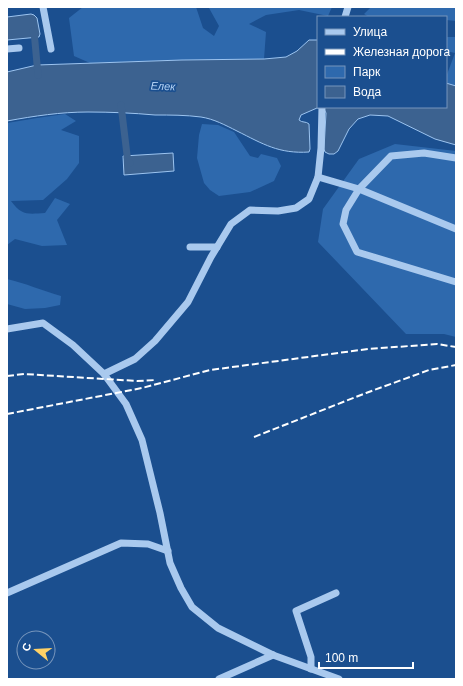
<svg xmlns="http://www.w3.org/2000/svg" width="463" height="686" viewBox="0 0 463 686" font-family="Helvetica,sans-serif">
<rect width="100%" height="100%" fill="#1b4f8f"/>
<g fill="#2e69ad">
<polygon points="83,7 196,7 203,28 214,36 219,26 209,8 209,7 332,7 328,16 299,10 266,15 249,24 266,32 264,59 182,60 90,63 74,56 69,18"/>
<polygon points="371,7 456,7 456,21 446,20 446,17 369,17 364,14"/>
<polygon points="446,37 456,37 456,86 446,83 446,77 455,53 446,51"/>
<path d="M65,114L76,121L61,130L79,136V163L67,179L43,200L11,201C22,216 28,214 45,213L55,198L70,204L57,220L67,245L42,246L15,239L7,245V123L37,118Z"/>
<polygon points="202,124 218,125 234,132 250,156 258,158 261,154 277,158 281,166 274,181 250,192 219,196 210,190 204,183 197,158 199,135"/>
<polygon points="395,144 456,151 456,337 444,334 406,334 318,242 323,209 359,159"/>
<path d="M7,279C25,283 43,291 61,296L60,305L45,308L25,309L7,304Z"/>
</g>
<g fill="#3c6290" stroke="#9cc4f0">
<polygon points="31,14 34,15 37,18 40,34 39,37 7,40 7,17"/>
<path d="M309,40H318V107H446V83L456,86V145L435,139L388,116L370,115L358,119L349,129L338,151L334,154H329L325,152L324,149L326,113L324,109L317,108L301,115L299,120C302,123 306,121 309,124L310,149L309,152C279,154 263,144 237,131C225,125 214,119 201,117C186,115 170,115 155,115C133,113 111,112 88,112C61,112 34,116 7,121V72L37,65L182,60L264,59L286,57L297,51Z"/>
<polygon points="173,153 174,171 124,175 123,156"/>
</g>
<g fill="none" stroke-linecap="round" stroke-linejoin="round">
<g stroke="#3c6290" stroke-width="7">
<polyline points="33,31 34,31 38,75"/>
<polyline points="121,105 128,163 130,163"/>
</g>
<g stroke="#a9c9ee" stroke-width="7">
<polyline points="43,7 51,49"/>
<polyline points="345,17 348,7"/>
<polyline points="7,49 19,48"/>
<polyline points="456,158 424,153 391,156 359,189 346,210 343,224 357,252 456,282"/>
<polyline points="318,177 359,189 456,229"/>
<polyline points="190,247 217,247"/>
<polyline points="7,329 43,323 73,345 104,374 126,404 142,440 160,513 170,563 181,588 192,607 218,628 273,655 339,679"/>
<polyline points="104,374 135,359 155,341 188,302 211,257 231,224 250,210 278,211 296,208 309,199 318,177 321,148 322,107"/>
<polyline points="7,593 121,543 148,544 168,551"/>
<polyline points="311,669 311,657 296,611 336,593"/>
<polyline points="219,679 273,655"/>
</g>
<g stroke="#fff" stroke-width="2" stroke-dasharray="7 3" stroke-linecap="butt">
<polyline points="7,376 24,374 137,381 156,380"/>
<polyline points="7,414 142,388 210,370 368,349 437,344 456,347"/>
<polyline points="254,437 366,393 429,370 456,365"/>
</g>
</g>
<g text-anchor="middle" stroke-width="3.5" stroke-linejoin="round" paint-order="stroke">
<g font-size="11" font-style="italic" fill="#b5d3f5" stroke="#1b4f8f">
<text transform="translate(163 86) rotate(2)" y="4">Елек</text>
</g>
</g>
<rect width="463" height="686" fill="none" stroke="#ffffff" stroke-width="16"/>
<rect x="317" y="16" width="130" height="92" fill="#1b4f8f" stroke="#7695bc"/>
<rect x="325" y="29" width="20" height="6" fill="#a9c9ee" stroke="#7695bc"/>
<text x="353" y="36" font-size="12" fill="#ffffff">Улица</text>
<rect x="325" y="49" width="20" height="6" fill="#ffffff" stroke="#7695bc"/>
<text x="353" y="56" font-size="12" fill="#ffffff">Железная дорога</text>
<rect x="325" y="66" width="20" height="12" fill="#2e69ad" stroke="#7695bc"/>
<text x="353" y="76" font-size="12" fill="#ffffff">Парк</text>
<rect x="325" y="86" width="20" height="12" fill="#3c6290" stroke="#7695bc"/>
<text x="353" y="96" font-size="12" fill="#ffffff">Вода</text>
<g transform="translate(36 650) rotate(288)"><circle r="19" fill="#1b4f8f" stroke="#7695bc"/>
<path d="M0-3L7 15L0 10L-7 15Z" fill="#ffd166"/>
<text y="-6" font-size="11" font-weight="bold" text-anchor="middle" fill="#ffffff">С</text>
</g>
<path d="M319 662v6h94v-6" fill="none" stroke="#ffffff" stroke-width="2"/>
<text x="325" y="662" font-size="12" fill="#ffffff" stroke="#1b4f8f" stroke-width="3" paint-order="stroke">100 m</text>
</svg>
